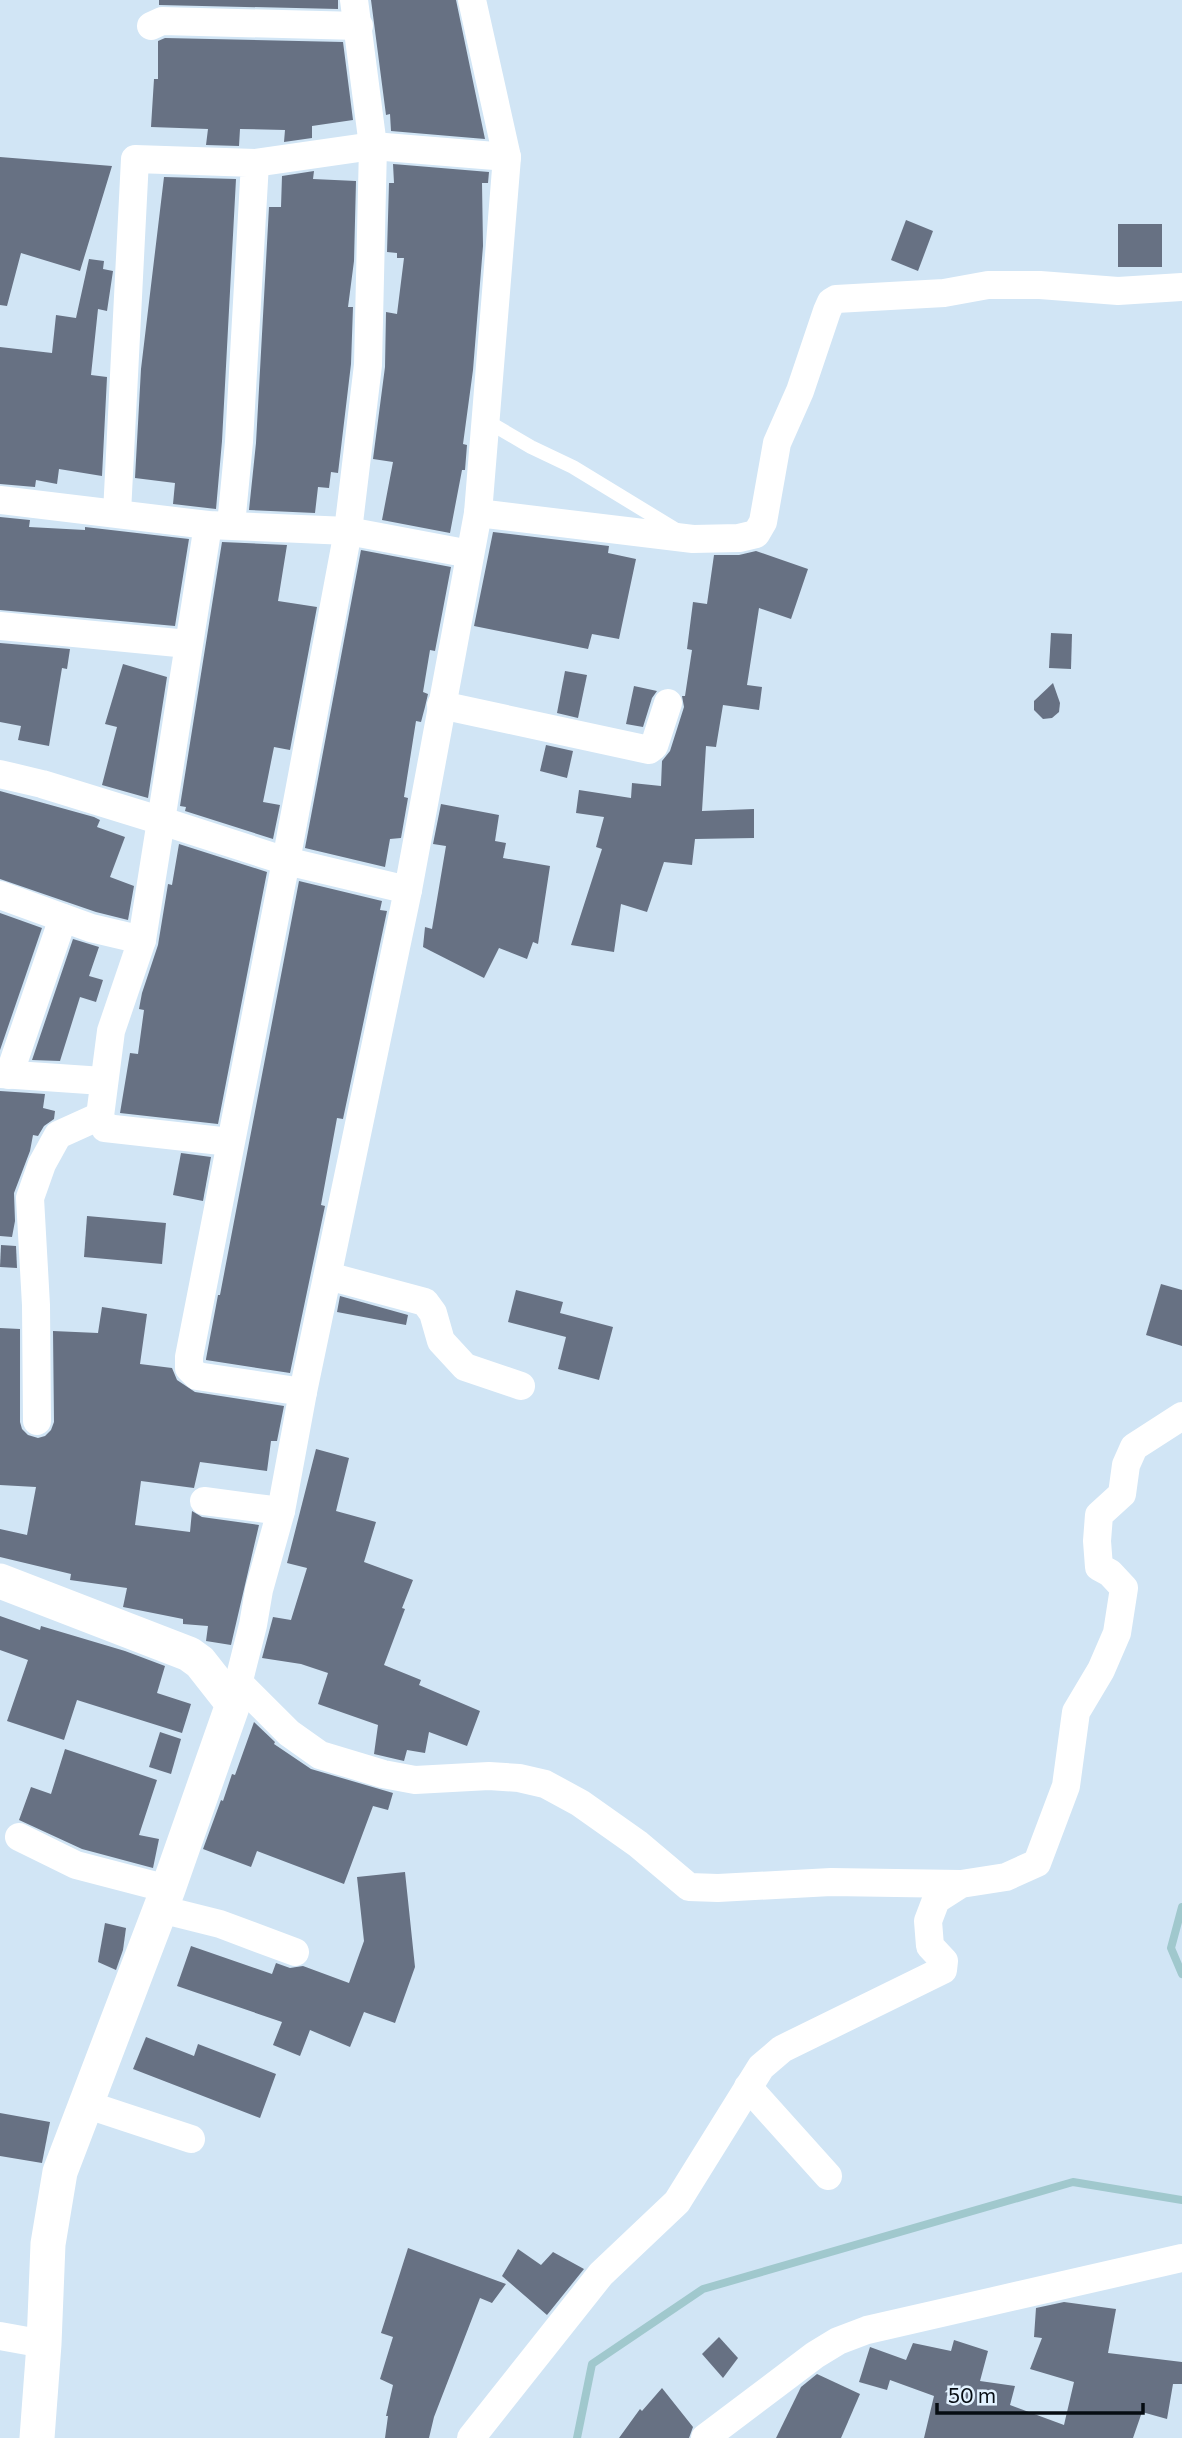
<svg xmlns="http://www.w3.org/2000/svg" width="1182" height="2438" viewBox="0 0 1182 2438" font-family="Commissioner,sans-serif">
<rect width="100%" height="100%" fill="#d1e5f5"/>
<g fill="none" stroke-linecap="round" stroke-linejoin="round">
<g stroke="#a0c8cd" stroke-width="8">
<polyline points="1182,1907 1171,1948 1182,1974"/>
<polyline points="577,2438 592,2364 703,2289 1073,2182 1182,2200"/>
</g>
</g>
<g fill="#677183">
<polygon points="159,0 338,0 338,9 159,5"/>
<polygon points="371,0 456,0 485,139 391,131 390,114 386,115"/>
<polygon points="165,38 343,42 353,120 312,126 312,138 284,142 285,130 240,129 239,146 206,145 208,129 151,127 154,79 158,79 158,41"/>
<polygon points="0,157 112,166 80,271 21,253 7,306 0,305"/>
<polygon points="393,164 489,172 488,183 482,183 483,246 473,370 463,444 467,445 465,470 462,470 450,533 382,520 393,462 373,459 385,367 386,312 397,314 404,258 397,258 397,253 387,252 389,183 394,183"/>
<polygon points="314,171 313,179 356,181 354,261 348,307 353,307 351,364 338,473 331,472 329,488 318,487 315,513 249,510 256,443 269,207 281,207 282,176"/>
<polygon points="164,177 236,179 222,441 216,509 173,504 175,483 135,478 141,369"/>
<polygon points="906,220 933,231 918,271 891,260"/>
<rect x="1118" y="224" width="44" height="43"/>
<polygon points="89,259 104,261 103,269 113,271 107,311 98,309 91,375 107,377 102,476 59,469 57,484 36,480 35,487 0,484 0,347 52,353 56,315 76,318"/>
<polygon points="0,517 30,520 29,527 85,530 85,527 189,539 175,626 0,610"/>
<polygon points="493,532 609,546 608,553 636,559 619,639 592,634 588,649 474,626"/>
<polygon points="222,542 287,545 278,601 317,607 290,750 274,747 263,802 280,805 273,839 185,811 186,807 180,806"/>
<polygon points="361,550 451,567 435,651 430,650 423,692 428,694 425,707 421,722 416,721 404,797 408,798 401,838 390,839 385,867 305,848"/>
<polygon points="756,551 808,569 791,619 759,608 747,685 762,687 759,710 723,705 716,747 706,746 702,811 754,809 754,838 695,839 692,865 664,862 647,912 621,904 614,952 571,945 602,849 596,847 604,817 576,813 579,790 631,798 632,783 661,786 662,761 670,751 684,707 682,696 685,696 692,650 687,649 693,602 707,604 714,555 739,555"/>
<polygon points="1051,633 1072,634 1071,669 1049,668"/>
<polygon points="0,643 70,649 67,669 62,668 49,746 18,740 21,726 0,722"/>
<polygon points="123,664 167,677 148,798 102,785 117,727 105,724"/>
<polygon points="565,671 587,675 578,718 557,713"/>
<polygon points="1053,683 1060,703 1059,712 1052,718 1043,719 1034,710 1034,701"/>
<polygon points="634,686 657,691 652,698 643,727 626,724"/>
<polygon points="546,745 573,751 567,778 540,771"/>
<polygon points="0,791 94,817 100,820 97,827 125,837 110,877 134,886 128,920 96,912 0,879"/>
<polygon points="441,804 499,815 495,841 506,843 503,858 550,866 538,944 533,942 527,959 499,948 484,978 423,947 425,927 432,929 446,846 433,844"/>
<polygon points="179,844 267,872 218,1124 120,1113 130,1053 138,1054 144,1010 139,1009 142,993 158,945 168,884 172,885"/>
<polygon points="299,881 382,901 380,910 387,911 343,1119 337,1118 321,1205 325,1206 290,1373 206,1360 206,1359 218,1295 220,1295"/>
<polygon points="0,913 42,928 0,1050"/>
<polygon points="73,939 99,947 89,976 103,980 96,1002 80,997 60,1061 32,1060"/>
<polygon points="0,1091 45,1094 43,1108 55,1111 54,1119 44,1126 38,1136 33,1135 30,1151 14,1193 15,1221 12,1237 0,1236"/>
<polygon points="181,1153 211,1157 203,1201 173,1195"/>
<polygon points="87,1216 166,1223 162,1264 84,1257"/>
<polygon points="1,1245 16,1246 17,1268 0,1267"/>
<polygon points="1161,1284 1182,1290 1182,1346 1146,1335"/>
<polygon points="516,1290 563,1302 560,1313 613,1327 599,1380 558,1369 566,1337 508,1322"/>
<polygon points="340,1296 408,1315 406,1325 337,1312"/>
<polygon points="102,1307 147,1314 140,1364 172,1368 177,1380 195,1392 284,1406 277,1441 271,1441 267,1471 200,1462 194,1488 141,1481 135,1525 190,1532 192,1511 202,1517 259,1525 231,1645 206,1641 208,1626 183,1624 183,1619 123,1607 127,1588 70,1580 71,1574 0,1557 0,1529 27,1535 36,1487 0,1485 0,1328 20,1329 20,1422 22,1429 28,1435 38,1438 45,1436 51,1430 54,1422 53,1331 98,1333"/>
<polygon points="316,1449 349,1458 336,1511 376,1522 364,1562 413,1580 402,1608 405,1609 384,1665 421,1680 419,1685 480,1711 467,1746 429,1732 425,1753 407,1750 404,1761 374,1754 378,1725 318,1704 328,1673 301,1664 262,1658 273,1617 291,1620 307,1568 287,1563"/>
<polygon points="0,1616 40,1630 41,1626 125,1651 165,1666 157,1693 191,1704 182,1733 77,1700 64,1740 7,1721 28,1660 0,1650"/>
<polygon points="254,1722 275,1742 274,1744 311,1769 393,1793 388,1810 373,1806 344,1884 257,1851 251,1867 203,1849 221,1800 223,1801 232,1774 235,1775"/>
<polygon points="160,1732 181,1739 171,1774 149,1767"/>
<polygon points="65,1749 157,1780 139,1835 159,1839 153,1868 82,1849 19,1820 31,1787 51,1794"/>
<polygon points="405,1872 415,1967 395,2023 364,2012 350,2047 310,2030 300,2056 273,2045 282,2022 177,1986 191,1946 272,1974 276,1963 290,1968 303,1966 349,1983 364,1941 357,1877"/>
<polygon points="105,1923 126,1928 123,1950 116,1970 98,1962"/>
<polygon points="146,2037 194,2056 198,2044 276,2074 260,2118 133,2069"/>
<polygon points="0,2113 50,2122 42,2163 0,2156"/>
<polygon points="408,2248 506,2284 492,2303 480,2298 434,2417 429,2438 385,2438 388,2416 386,2416 393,2385 380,2379 393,2337 381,2333"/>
<polygon points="518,2249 541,2265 553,2252 584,2269 547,2315 502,2276"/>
<polygon points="1064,2302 1116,2309 1108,2353 1182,2362 1182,2384 1173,2384 1167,2419 1142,2412 1133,2438 924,2438 934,2396 890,2380 887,2390 859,2382 870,2347 906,2360 913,2343 951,2351 954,2340 988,2351 980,2381 1015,2386 1010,2405 1064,2425 1074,2382 1030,2369 1042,2338 1034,2337 1036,2308"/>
<polygon points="719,2337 738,2358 723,2378 702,2354"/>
<polygon points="817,2374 860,2394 841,2438 776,2438 801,2387"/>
<polygon points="662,2388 693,2427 689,2438 619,2438 640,2409 642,2411"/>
</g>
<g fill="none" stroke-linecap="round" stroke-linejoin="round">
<polyline stroke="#fff" stroke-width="14" points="485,420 531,447 573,467 678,531"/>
<g stroke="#fff" stroke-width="28">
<polyline points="151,26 162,21 359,26"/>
<polyline points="255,163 373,146 507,157"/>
<polyline points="0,500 208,525 348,531 470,554"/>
<polyline points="117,513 135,159 255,163 239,442 231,525"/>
<polyline points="478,513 693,539 739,538 756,534 763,522 777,443 800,391 827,311 831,302 836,299 944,293 988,285 1040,285 1118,291 1182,287"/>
<polyline points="208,525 142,940 111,1031 100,1116 105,1128 230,1142"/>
<polyline points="0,626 188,644"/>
<polyline points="441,705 649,750 654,746 668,703"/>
<polyline points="0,774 42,784 162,821 286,861 408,890"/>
<polyline points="0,895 91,928 142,940"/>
<polyline points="0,1074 103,1081"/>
<polyline points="9,1075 63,918"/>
<polyline points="328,1276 425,1302 433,1313 441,1341 465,1367 521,1386"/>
<polyline points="303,1392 197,1376 189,1368 189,1357 286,861 348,531 368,365 373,146 354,0"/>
<polyline points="37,1421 36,1305 30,1198 42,1164 58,1135 100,1116"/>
<polyline points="204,1501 281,1511"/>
<polyline points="239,1683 289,1733 320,1755 383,1774 415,1780 489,1776 519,1778 545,1784 580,1803 638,1844 689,1887 718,1888 831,1882 961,1884"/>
<polyline points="233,1704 253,1625 259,1590 281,1511 303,1392 408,890 478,513 507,157 472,0"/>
<polyline points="19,1837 76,1865 168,1889"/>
<polyline points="160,1909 220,1924 295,1952"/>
<polyline points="748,2087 828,2176"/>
<polyline points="85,2104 191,2139"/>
<polyline points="0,2336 44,2344"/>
<polyline points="471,2438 601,2274 677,2202 761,2067 782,2049 943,1970 944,1961 930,1946 928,1921 936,1900 961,1884 1006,1877 1037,1863 1066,1786 1076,1712 1101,1670 1117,1633 1124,1588 1110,1573 1099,1567 1097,1541 1099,1515 1122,1494 1126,1465 1134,1447 1182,1416"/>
<polyline points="705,2438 815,2355 838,2341 867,2330 1182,2258"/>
</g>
<polyline stroke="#fff" stroke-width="35" points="0,1581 189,1654 200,1662 233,1704 168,1889 60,2172 48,2244 44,2344 37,2438"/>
</g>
<path d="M937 2403v10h206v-10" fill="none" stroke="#060c12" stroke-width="3.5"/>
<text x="948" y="2403" font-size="21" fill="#060c12" stroke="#e1f1fe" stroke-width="5" paint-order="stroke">50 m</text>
</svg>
